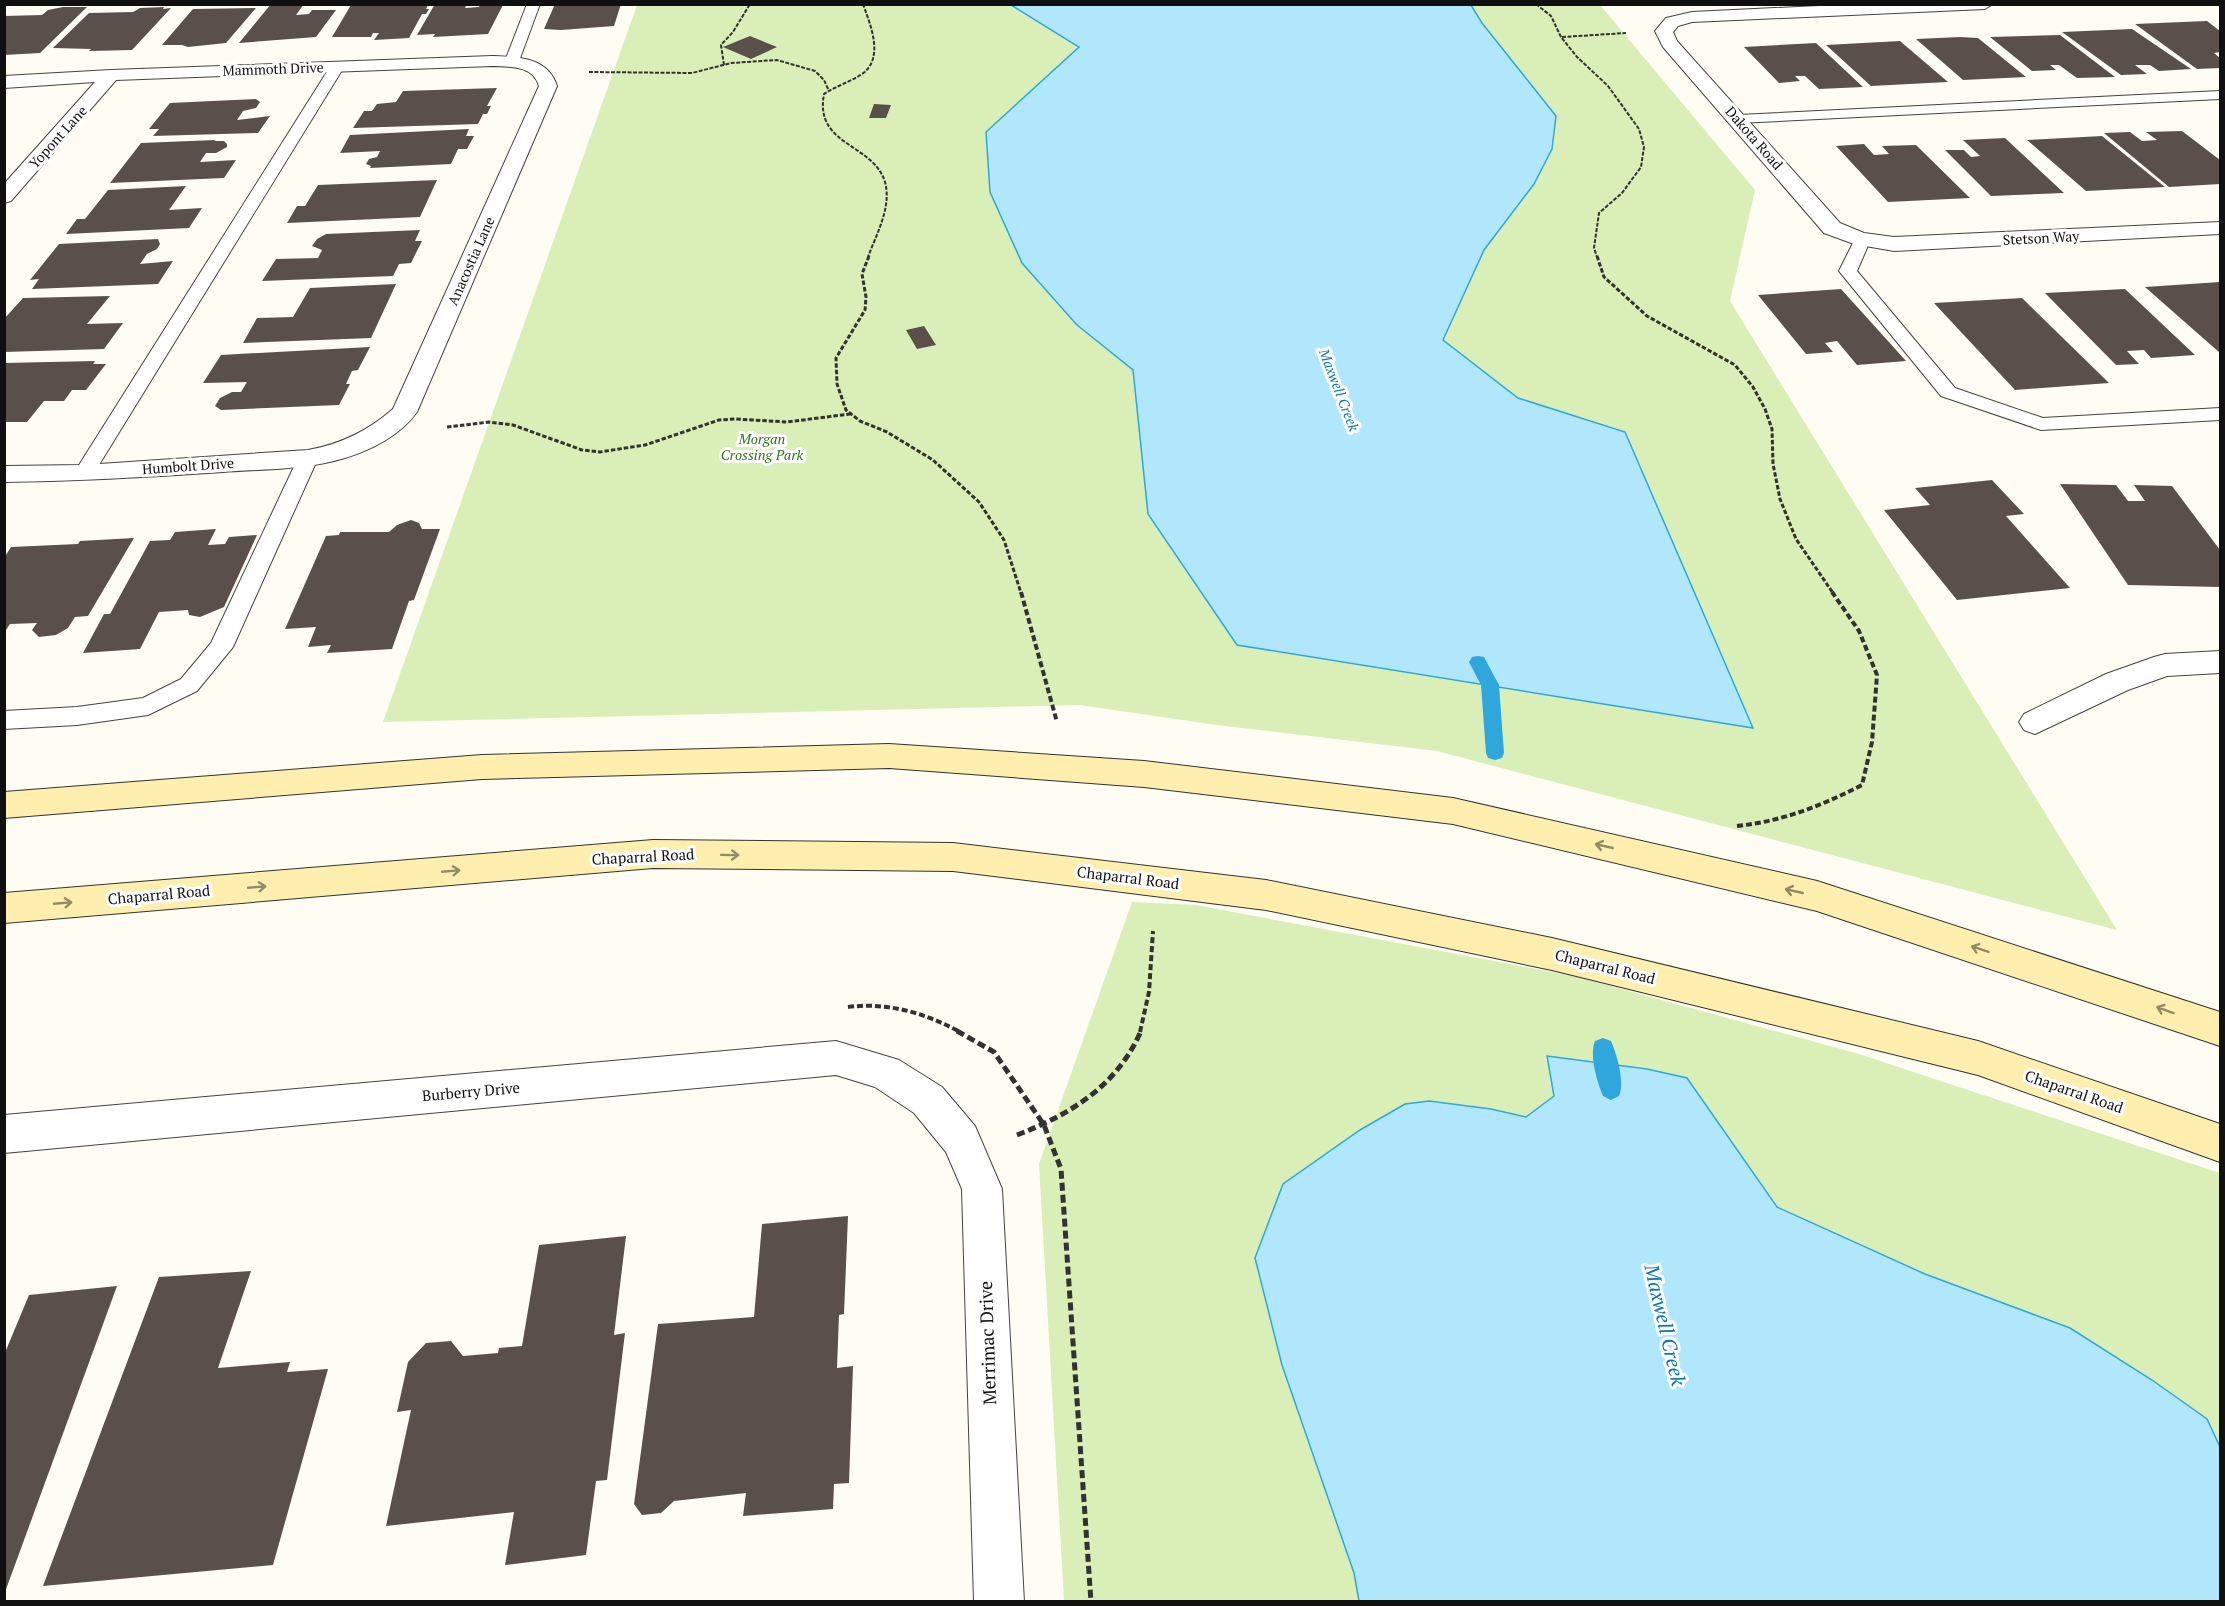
<svg xmlns="http://www.w3.org/2000/svg" width="2225" height="1606" viewBox="0 0 2225 1606" font-family="'PT Serif',serif">
<rect width="100%" height="100%" fill="#fffcf3"/>
<g fill="#d9efb7">
<polygon points="637,5 1600,5 1755,190 1730,301 2117,930 1437,751 1217,725 1079,705 383,722"/>
<polygon points="1132,902 1196,905 1574,976 1859,1054 2220,1173 2220,1601 1064,1601 1039,1164"/>
</g>
<g fill="#b1e7fd" stroke="#30a7dc" stroke-width="1.5">
<polygon points="1011,5 1471,5 1482,23 1556,116 1552,149 1534,184 1484,250 1443,340 1518,398 1625,432 1753,728 1237,645 1148,514 1133,370 1077,325 1022,263 990,192 986,132 1079,47"/>
<polygon points="1547,1056 1647,1069 1687,1078 1777,1207 1925,1274 2070,1328 2152,1380 2207,1419 2220,1447 2220,1601 1359,1601 1354,1573 1282,1365 1255,1258 1283,1184 1360,1130 1405,1104 1429,1101 1491,1109 1526,1117 1554,1096"/>
</g>
<g fill="none" stroke-linecap="round" stroke-linejoin="round">
<g fill="#30a7dc" fill-rule="evenodd">
<polygon points="1478,656 1484,657 1499,685 1504,753 1502,758 1495,760 1488,758 1486,753 1481,685 1469,662 1472,657"/>
<path d="M1603,1038L1611,1041C1617,1055 1625,1082 1619,1096L1611,1100L1603,1096C1597,1082 1589,1055 1595,1041Z"/>
</g>
</g>
<g fill="#5a4f4b">
<polygon points="271,4 304,4 296,15 309,14 312,10 336,10 316,37 239,43"/>
<polygon points="435,4 467,4 465,8 479,7 480,5 503,5 488,34 433,37 435,34 417,35"/>
<polygon points="555,4 621,4 614,26 561,30 544,29"/>
<polygon points="351,5 428,5 426,9 429,9 426,14 422,14 409,38 374,40 379,33 373,33 371,37 332,37"/>
<polygon points="63,7 87,7 40,53 4,55 4,16 42,15 48,10"/>
<polygon points="164,7 163,9 171,8 132,50 89,51 91,49 53,48 89,13 133,12 140,8"/>
<polygon points="256,8 226,43 188,47 182,45 162,45 193,9"/>
<polygon points="2207,21 2220,31 2220,52 2214,53 2220,58 2220,68 2197,69 2135,24"/>
<polygon points="2132,29 2191,69 2159,71 2150,65 2135,65 2147,74 2121,75 2062,32"/>
<polygon points="2060,35 2115,77 2077,78 2059,65 2050,65 2056,70 2032,71 1990,37"/>
<polygon points="750,36 777,47 751,59 723,47"/>
<polygon points="1960,37 1978,38 2026,77 1963,80 1916,39"/>
<polygon points="1900,41 1948,82 1871,86 1826,45"/>
<polygon points="1816,43 1863,87 1819,89 1805,76 1795,76 1800,81 1779,83 1744,47"/>
<polygon points="497,88 487,106 491,106 487,114 483,114 478,124 353,128 364,111 372,111 377,104 396,102 403,91"/>
<polygon points="256,99 260,102 256,108 243,111 237,120 270,116 258,133 153,136 159,129 149,129 170,103"/>
<polygon points="874,104 891,105 886,118 869,118"/>
<polygon points="469,129 466,136 474,136 467,149 458,149 451,164 370,168 371,166 366,164 369,159 377,157 380,151 340,153 350,135"/>
<polygon points="2182,131 2220,160 2220,184 2169,187 2104,133 2130,132 2142,141 2157,140 2146,132"/>
<polygon points="2102,136 2165,187 2086,191 2027,140"/>
<polygon points="2005,138 2064,193 1991,196 1945,150 1964,150 1971,157 1980,156 1963,140"/>
<polygon points="216,140 214,141 224,141 227,144 227,147 216,153 206,153 200,162 236,160 224,178 110,183 141,143"/>
<polygon points="1864,144 1874,155 1889,154 1882,146 1916,145 1970,198 1888,202 1836,146"/>
<polygon points="437,180 420,217 287,223 297,206 305,206 318,185"/>
<polygon points="186,186 169,210 202,208 189,228 66,234 77,219 85,219 108,190"/>
<polygon points="420,230 415,241 422,241 411,263 399,264 393,276 262,281 276,259 318,258 322,250 312,246 317,239 326,234"/>
<polygon points="158,239 160,244 157,249 147,254 140,264 173,261 158,284 32,289 39,279 30,280 59,244"/>
<polygon points="2220,282 2220,353 2145,287"/>
<polygon points="396,284 371,338 243,343 257,318 293,317 310,288"/>
<polygon points="1841,289 1906,361 1857,365 1837,341 1825,343 1833,352 1806,354 1758,295"/>
<polygon points="2125,289 2195,355 2151,358 2144,350 2127,351 2139,364 2116,365 2045,293"/>
<polygon points="110,296 87,324 123,323 104,349 4,352 4,319 23,298"/>
<polygon points="2022,298 2109,383 2015,390 1934,303"/>
<polygon points="924,326 936,345 917,349 906,330"/>
<polygon points="370,347 358,370 352,371 346,384 350,384 339,405 221,410 215,406 220,398 232,392 241,392 247,382 203,383 221,355"/>
<polygon points="95,361 93,364 106,364 86,390 72,390 64,401 44,401 27,422 4,422 4,363"/>
<polygon points="1992,480 2024,514 2006,516 2070,588 1957,600 1884,510 1930,505 1915,488"/>
<polygon points="2060,484 2116,485 2128,501 2145,501 2134,485 2172,486 2220,550 2220,587 2128,585"/>
<polygon points="411,520 419,523 422,529 440,529 414,600 409,601 392,649 327,653 331,645 308,647 316,627 285,629 326,536 339,535 340,532 389,532 397,525"/>
<polygon points="216,529 208,545 225,544 229,537 257,535 224,607 200,617 189,615 188,610 159,612 140,649 83,653 104,614 110,614 150,541 170,540 175,532"/>
<polygon points="134,538 88,616 75,617 68,628 56,635 39,637 32,630 37,623 10,624 4,633 4,558 11,547 78,544 80,541"/>
<polygon points="848,1216 844,1314 839,1315 837,1368 853,1366 849,1483 834,1484 833,1509 743,1516 746,1493 674,1501 661,1513 642,1515 634,1504 658,1324 754,1317 762,1224"/>
<polygon points="626,1236 614,1335 625,1333 607,1480 596,1481 586,1555 505,1565 514,1512 386,1526 411,1410 397,1412 408,1362 426,1343 451,1341 463,1356 498,1353 499,1348 522,1346 539,1245"/>
<polygon points="251,1271 218,1368 290,1362 287,1372 328,1369 273,1565 43,1586 159,1277"/>
<polygon points="117,1286 5,1592 4,1592 4,1355 29,1295"/>
</g>
<g fill="none" stroke-linecap="round" stroke-linejoin="round">
<defs>
<g id="lane">
<polygon points="527,4 540,4 519,61 512,65 507,64 505,61"/>
<polygon points="337,63 344,67 94,473 91,478 84,479 77,478 74,473 330,67"/>
<polygon points="2220,91 2220,99 1738,123 1731,119 1738,115"/>
<polygon points="1862,236 1870,241 1857,271 1955,388 2043,418 2220,408 2220,420 2041,430 1941,396 1839,271 1854,241"/>
<polygon points="308,452 315,454 318,458 233,647 197,691 148,715 77,725 4,729 4,711 77,707 143,698 181,679 211,643 298,458 301,454"/>
</g>
<g id="street">
<polygon points="1859,4 1993,4 1985,9 1692,22 1678,26 1673,32 1677,41 1840,223 1864,233 1894,237 2220,222 2220,234 1894,251 1854,244 1824,233 1663,47 1655,31 1666,18 1692,12"/>
<path d="M492,56C518,57 548,57 557,86L417,412C401,435 371,450 345,458C306,470 263,469 223,472C150,477 78,481 4,482V466L84,465L308,450C341,444 368,431 393,409L539,86C533,65 510,67 492,66L116,80L11,201L4,203V184L95,82L4,88V76L111,70Z"/>
<polygon points="2220,651 2220,673 2167,676 2128,690 2035,734 2024,730 2019,722 2024,714 2106,674 2154,657 2165,654"/>
<polygon points="836,1041 899,1060 942,1087 975,1126 1002,1189 1024,1602 974,1602 962,1189 946,1152 914,1113 875,1087 836,1075 4,1153 4,1115"/>
</g>
<g id="secondary">
<polygon points="889,744 1144,761 1453,798 1817,881 2220,1012 2220,1046 1817,911 1453,824 1144,787 889,768 482,779 4,818 4,792 482,755"/>
<polygon points="653,840 953,843 1266,880 1552,938 1978,1041 2220,1124 2220,1162 1978,1075 1552,970 1266,910 953,871 653,868 4,923 4,893"/>
</g>
</defs>
<use href="#lane" stroke="#434343" stroke-width="2"/>
<use href="#street" stroke="#434343" stroke-width="2"/>
<use href="#secondary" stroke="#323232" stroke-width="2"/>
<g stroke="#323232" stroke-width="2" stroke-dasharray="4 1.5" stroke-linecap="butt">
<path d="M863,4C870,24 885,58 862,74C850,82 836,86 824,94C814,146 873,143 885,182C892,207 876,235 868,257"/>
<polyline points="1536,4 1551,16 1561,37 1577,57 1608,86 1639,129 1644,147 1641,167 1622,193 1599,213 1594,248 1597,257"/>
<polyline points="1562,37 1626,33"/>
<polyline points="724,65 721,45 733,32 750,4"/>
<polyline points="589,72 692,73 731,63 777,60 815,71 824,80 829,91"/>
</g>
<g stroke="#323232" stroke-width="3" stroke-dasharray="4.5 2" stroke-linecap="butt">
<polyline points="869,256 862,274 866,297 865,310 836,358 837,384 846,410 860,421 887,432 933,460 979,502 1004,540 1021,593"/>
<polyline points="1597,256 1604,277 1647,316 1735,365 1753,387 1765,409 1772,429 1773,464 1780,499 1796,539 1833,593"/>
<polyline points="447,427 489,422 513,425 582,450 600,452 645,445 719,420 736,419 787,422 850,414"/>
</g>
<g stroke="#323232" stroke-width="4" stroke-dasharray="6 3" stroke-linecap="butt">
<polyline points="1021,592 1057,722"/>
<path d="M1737,826C1783,821 1821,806 1862,785L1872,742L1877,675L1859,631L1832,592"/>
<path d="M848,1007C888,1002 925,1013 960,1032"/>
<polyline points="1140,1032 1149,992 1153,931"/>
</g>
<g stroke="#323232" stroke-width="5" stroke-dasharray="8 4" stroke-linecap="butt">
<polyline points="957,1031 994,1052 1044,1125 1061,1169 1091,1602"/>
<path d="M1017,1135C1071,1114 1117,1086 1141,1031"/>
</g>
<use href="#lane" fill="#fff" fill-rule="evenodd"/>
<use href="#street" fill="#fff" fill-rule="evenodd"/>
<use href="#secondary" fill="#ffefae" fill-rule="evenodd"/>
</g>
<defs><path id="oneway-shaft" d="M-6 0H5M1.5-3L5.5 0L1.5 3" fill="none" stroke-width="1.6" stroke-linecap="round" stroke-linejoin="round" transform="scale(1.5)"/></defs>
<g stroke="#938b67">
<use href="#oneway-shaft" transform="translate(1604 846) rotate(-167)"/>
<use href="#oneway-shaft" transform="translate(730 855) rotate(1)"/>
<use href="#oneway-shaft" transform="translate(451 871) rotate(-5)"/>
<use href="#oneway-shaft" transform="translate(257 887) rotate(-5)"/>
<use href="#oneway-shaft" transform="translate(1794 891) rotate(-167)"/>
<use href="#oneway-shaft" transform="translate(63 903) rotate(-5)"/>
<use href="#oneway-shaft" transform="translate(1980 949) rotate(-162)"/>
<use href="#oneway-shaft" transform="translate(2165 1010) rotate(-160)"/>
</g>
<g text-anchor="middle" stroke-width="6" stroke-linejoin="round" paint-order="stroke">
<g font-size="14" fill="#101010" stroke="#fff">
<text transform="translate(273 69) rotate(-2)" y="5">Mammoth Drive</text>
<text transform="translate(58 137) rotate(-48)" y="5">Yopont Lane</text>
<text transform="translate(1754 138) rotate(49)" y="5">Dakota Road</text>
<text transform="translate(2041 238) rotate(-3)" y="5">Stetson Way</text>
<text transform="translate(471 261) rotate(-66)" y="5">Anacostia Lane</text>
<text transform="translate(188 466) rotate(-4)" y="5">Humbolt Drive</text>
</g>
<g font-size="14" font-style="italic" fill="#0a77b1" stroke="#fff">
<text transform="translate(1339 390) rotate(69)" y="5">Maxwell Creek</text>
</g>
<g font-size="14" font-style="italic" fill="#327018" stroke="#fff">
<text x="762" y="444">Morgan<tspan x="762" dy="16">Crossing Park</tspan></text>
</g>
<g font-size="15" fill="#101010" stroke="#fff">
<text transform="translate(643 857) rotate(-3)" y="5">Chaparral Road</text>
<text transform="translate(1128 878) rotate(7)" y="5">Chaparral Road</text>
<text transform="translate(159 895) rotate(-5)" y="5">Chaparral Road</text>
<text transform="translate(1605 967) rotate(14)" y="5">Chaparral Road</text>
<text transform="translate(471 1092) rotate(-5)" y="5">Burberry Drive</text>
<text transform="translate(2074 1092) rotate(19)" y="5">Chaparral Road</text>
</g>
<g font-size="18" fill="#101010" stroke="#fff">
<text transform="translate(988 1343) rotate(-92)" y="6">Merrimac Drive</text>
</g>
<g font-size="20" font-style="italic" fill="#0a77b1" stroke="#fff">
<text transform="translate(1665 1325) rotate(77)" y="7">Maxwell Creek</text>
</g>
</g>
<rect width="2225" height="1606" fill="none" stroke="#101010" stroke-width="12"/>
</svg>
